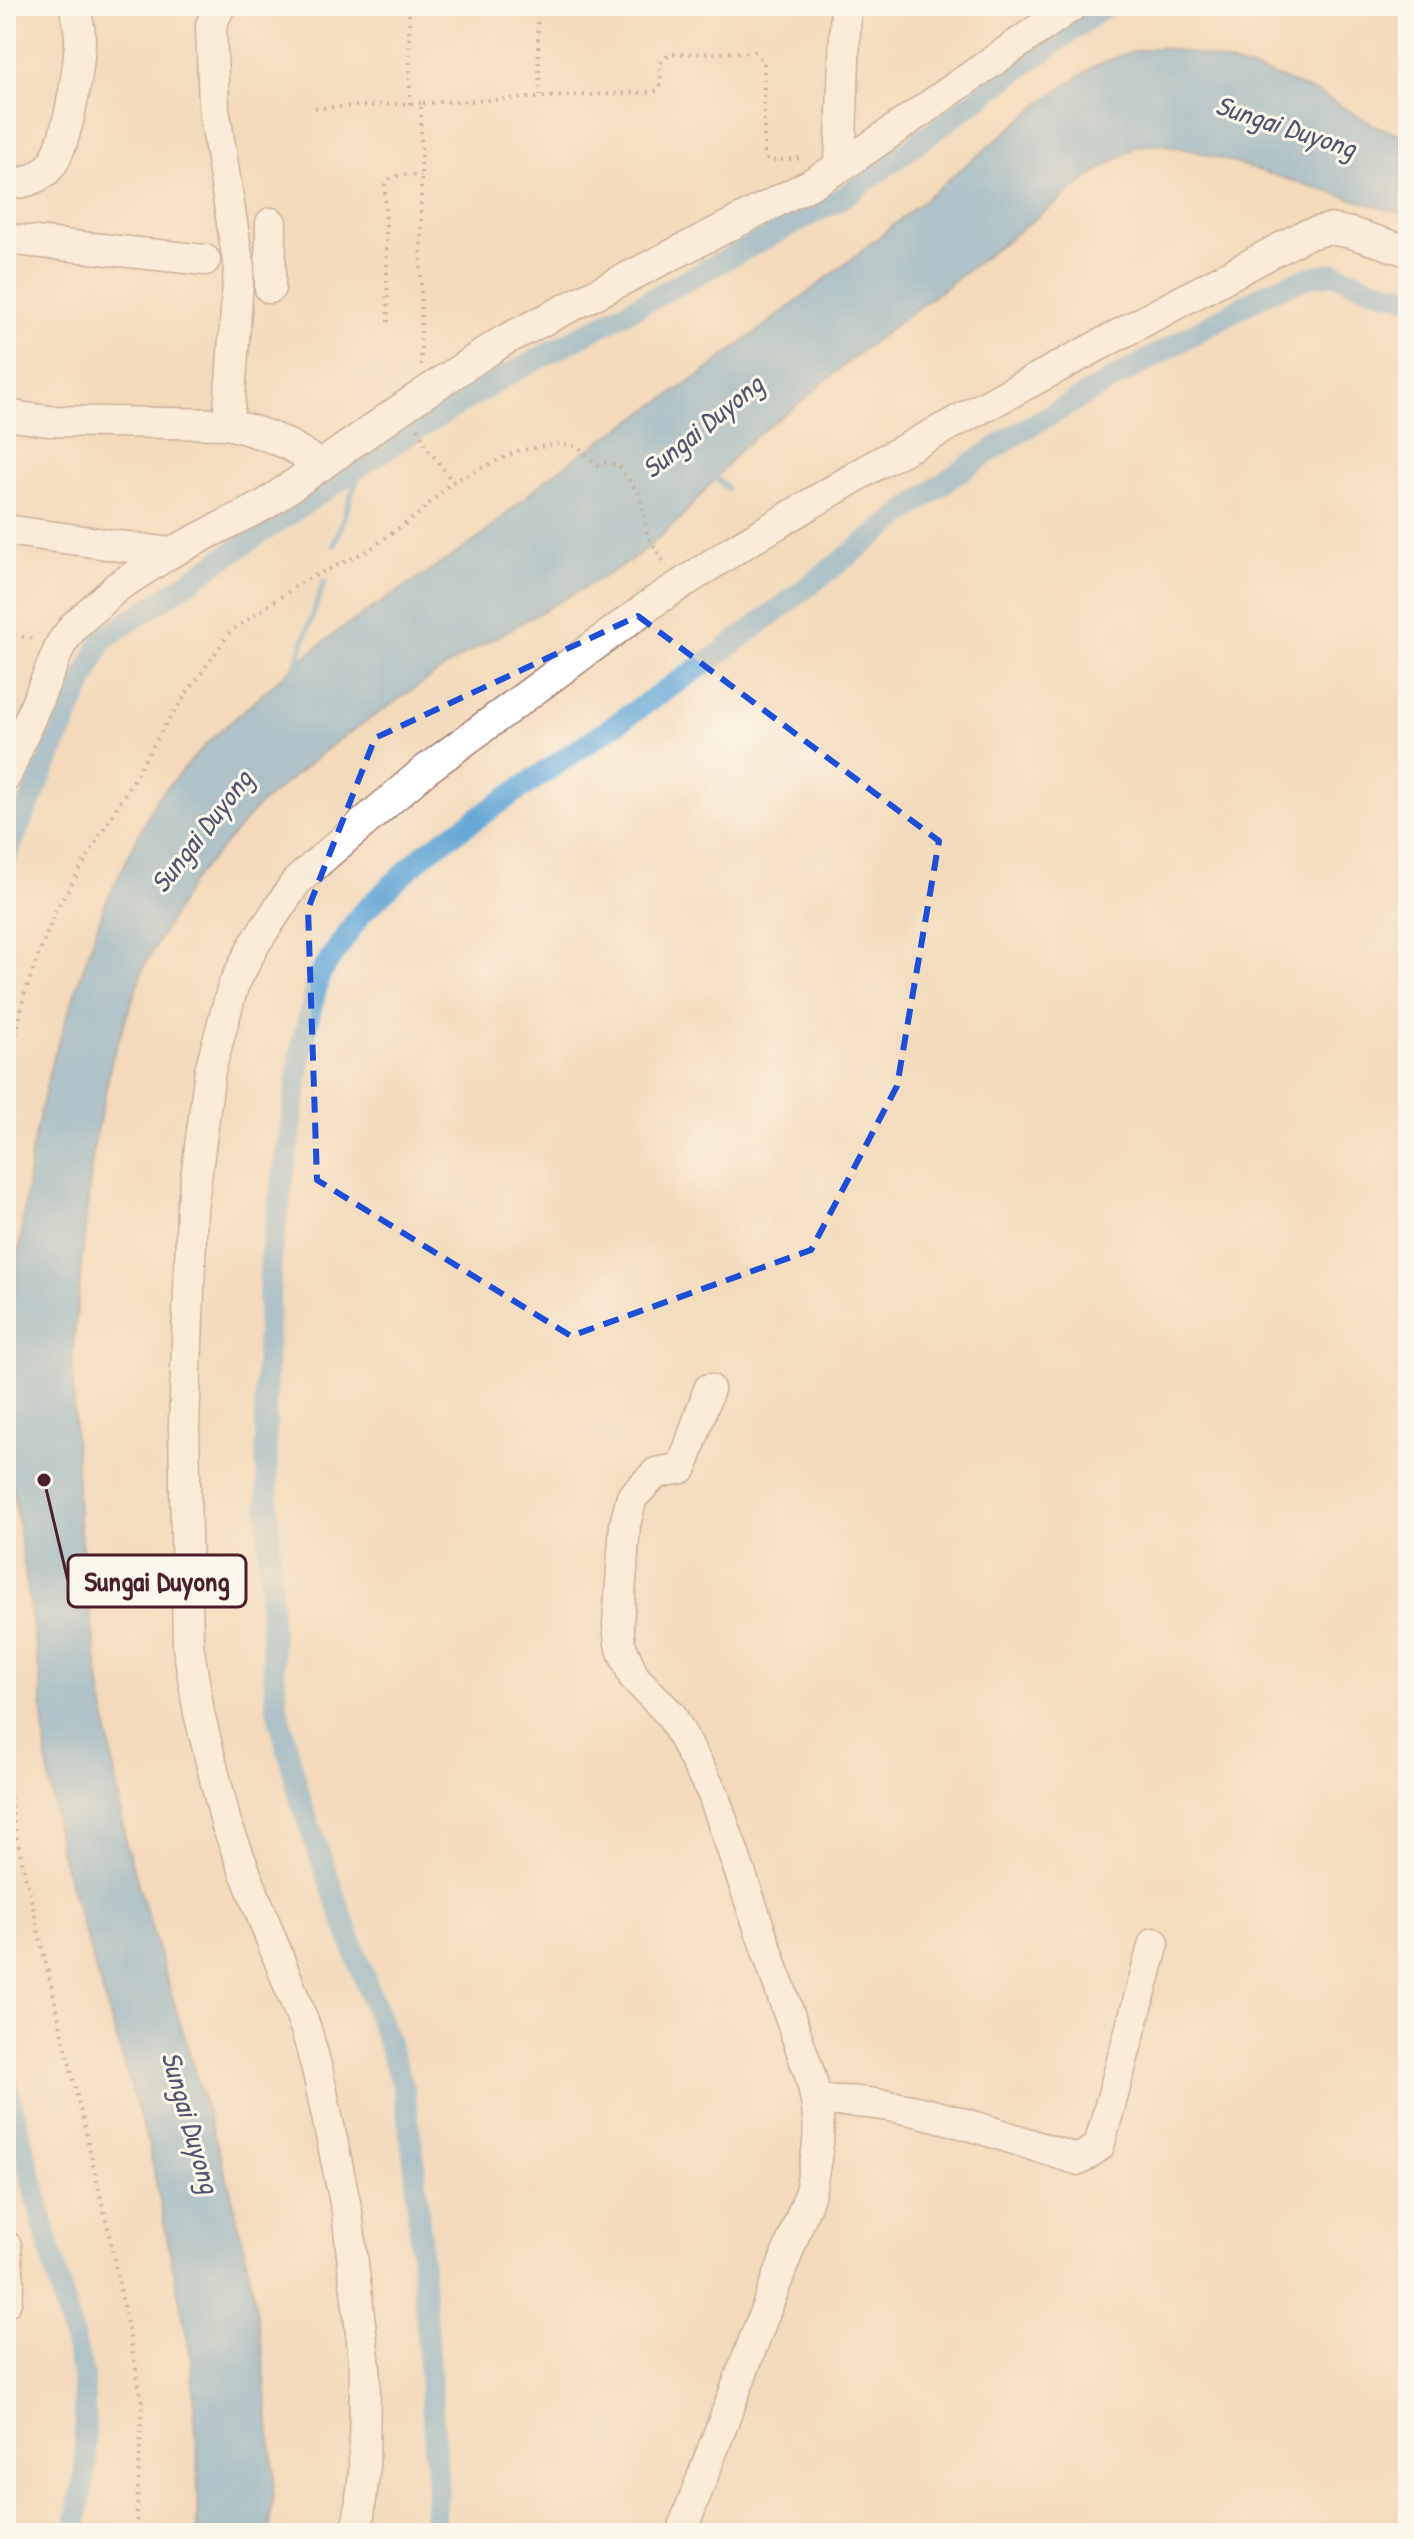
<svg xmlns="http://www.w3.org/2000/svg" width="1414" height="2539" viewBox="0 0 1414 2539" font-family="'Patrick Hand',sans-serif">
<rect width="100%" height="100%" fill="#fbf7ec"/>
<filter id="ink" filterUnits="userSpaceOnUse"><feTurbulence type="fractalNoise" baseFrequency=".0125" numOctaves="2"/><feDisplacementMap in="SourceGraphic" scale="16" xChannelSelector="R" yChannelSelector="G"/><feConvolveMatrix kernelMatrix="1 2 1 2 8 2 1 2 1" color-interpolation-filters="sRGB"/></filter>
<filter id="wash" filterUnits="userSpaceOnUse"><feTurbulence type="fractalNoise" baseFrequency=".006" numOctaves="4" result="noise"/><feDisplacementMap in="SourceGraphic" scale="32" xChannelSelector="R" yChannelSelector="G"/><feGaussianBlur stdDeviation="1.8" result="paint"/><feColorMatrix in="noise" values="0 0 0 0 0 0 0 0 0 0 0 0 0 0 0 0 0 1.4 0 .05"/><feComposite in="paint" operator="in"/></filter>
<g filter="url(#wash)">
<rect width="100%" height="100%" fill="#f2dabb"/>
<polygon fill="#60a5d5" stroke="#556280" stroke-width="2" points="1159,47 1205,56 1270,74 1320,94 1374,125 1408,137 1408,216 1195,151 1160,144 1138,146 1098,171 856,355 801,402 757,435 739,451 680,519 645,550 619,568 461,657 333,744 258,806 193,880 144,966 112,1059 93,1151 72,1357 78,1514 98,1671 126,1844 230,2188 253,2290 262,2347 274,2477 270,2533 197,2533 198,2468 191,2357 149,2147 59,1847 47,1761 40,1678 7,1446 6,1359 31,1153 51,1065 104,907 155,801 207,743 296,664 339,630 478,539 545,480 578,456 699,376 858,254 1045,100 1094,66 1130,52"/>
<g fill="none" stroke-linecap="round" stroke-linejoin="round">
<g stroke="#60a5d5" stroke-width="6">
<polyline points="712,475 727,488"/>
<polyline points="334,545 362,465"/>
<polyline points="297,669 296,664 324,582"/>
</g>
<g stroke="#60a5d5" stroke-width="22">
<polyline points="6,856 102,640 401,439 506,376 842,198 1105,6"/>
<polyline points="6,2081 83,2375 86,2464 75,2533"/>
<polyline points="432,2533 438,2490 415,2168 403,2085 302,1805 277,1709 272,1646 265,1403 271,1254 290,1135 302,1043 320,974 361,914 427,852 722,652 950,478 1018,433 1268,292 1310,277 1334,273 1371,288 1408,297"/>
</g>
</g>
</g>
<g filter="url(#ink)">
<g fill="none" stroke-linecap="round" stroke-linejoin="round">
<defs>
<g id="minor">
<path d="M220,6L211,25L214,108L239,268L228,424C262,433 294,443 320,466"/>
<polyline points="840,166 846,6"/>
<path d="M6,184C20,184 36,180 47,170C67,153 80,64 80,37C80,27 76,16 75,6"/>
<polyline points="6,239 205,260"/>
<polyline points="270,288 271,223"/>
<polyline points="6,415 48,421 228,424"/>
<polyline points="6,530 170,553"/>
<polyline points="6,776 61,644 74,626 117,587 170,553 266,504 408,404 503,341 809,185 851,160 1072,6"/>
<path d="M818,2101C907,2098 995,2134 1079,2160L1099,2146L1154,1943"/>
<polyline points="6,2246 9,2283 6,2302"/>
<polyline points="357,2533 364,2473 365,2367 347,2212 318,2073 306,2029 226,1823 199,1713 188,1645 184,1425 192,1209 210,1070 233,986 254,945 296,882 325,856 424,771 655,601 734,550 877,464 1305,235 1329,229 1351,233 1408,251"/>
<path d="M681,2533L809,2196C819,2148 824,2122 810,2075L713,1794L671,1715L634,1677L620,1644L618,1625L625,1524L632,1497L656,1473L682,1468L709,1389"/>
</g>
</defs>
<use href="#minor" stroke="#9e7c73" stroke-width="33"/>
<g stroke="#9e7c73" stroke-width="4" stroke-dasharray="2 6" stroke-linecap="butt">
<polyline points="409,6 410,104"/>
<polyline points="537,6 540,97"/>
<polyline points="315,108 421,103"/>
<path d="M388,322L385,185C391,172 408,176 421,175"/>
<polyline points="421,365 421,103 653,92 658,90 661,83 660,63 670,54 754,52 764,62 764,154 768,161 802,158"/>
<polyline points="418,428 426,446 452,481"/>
<polyline points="6,634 35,639"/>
<polyline points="6,1121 14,1046 25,992 55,912 167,722 230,632 302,582 369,550 418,514 452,482 518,451 557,444 579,447 598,466 606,463 618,465 640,495 647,534 665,564"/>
<polyline points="6,1766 14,1826 108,2228 142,2400 136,2533"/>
</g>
<use href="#minor" stroke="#fff" stroke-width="30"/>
</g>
</g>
<path d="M0 0H1414V2539H0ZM638,616L939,841L897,1086L811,1250L571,1336L317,1180L308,909L375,738Z" fill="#f2dabb" fill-opacity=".55" fill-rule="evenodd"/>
<path fill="none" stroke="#1d4ed8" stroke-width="6" stroke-dasharray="16 10" stroke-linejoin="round" d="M638,616L939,841L897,1086L811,1250L571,1336L317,1180L308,909L375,738Z"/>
<g text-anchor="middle" stroke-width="6" stroke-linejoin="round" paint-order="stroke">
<g font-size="28" font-style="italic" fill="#53556f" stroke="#fbf7ec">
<text transform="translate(1286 126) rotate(18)" y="10">Sungai Duyong</text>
<text transform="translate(702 426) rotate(-39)" y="10">Sungai Duyong</text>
<text transform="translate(201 831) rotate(-52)" y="10">Sungai Duyong</text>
<text transform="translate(191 2122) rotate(74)" y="10">Sungai Duyong</text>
</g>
</g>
<path fill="none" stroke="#4a1f2b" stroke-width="3" d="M44 1480L68 1581"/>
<circle fill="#4a1f2b" stroke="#fbf7ec" stroke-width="3" cx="44" cy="1480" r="8"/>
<rect fill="#fbf7ec" stroke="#4a1f2b" stroke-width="3" x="68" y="1555" width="178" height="52" rx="8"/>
<g font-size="28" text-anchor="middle" font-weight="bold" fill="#4a1f2b">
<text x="157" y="1591">Sungai Duyong</text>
</g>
<rect width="1414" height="2539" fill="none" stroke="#fbf7ec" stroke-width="32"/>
</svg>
